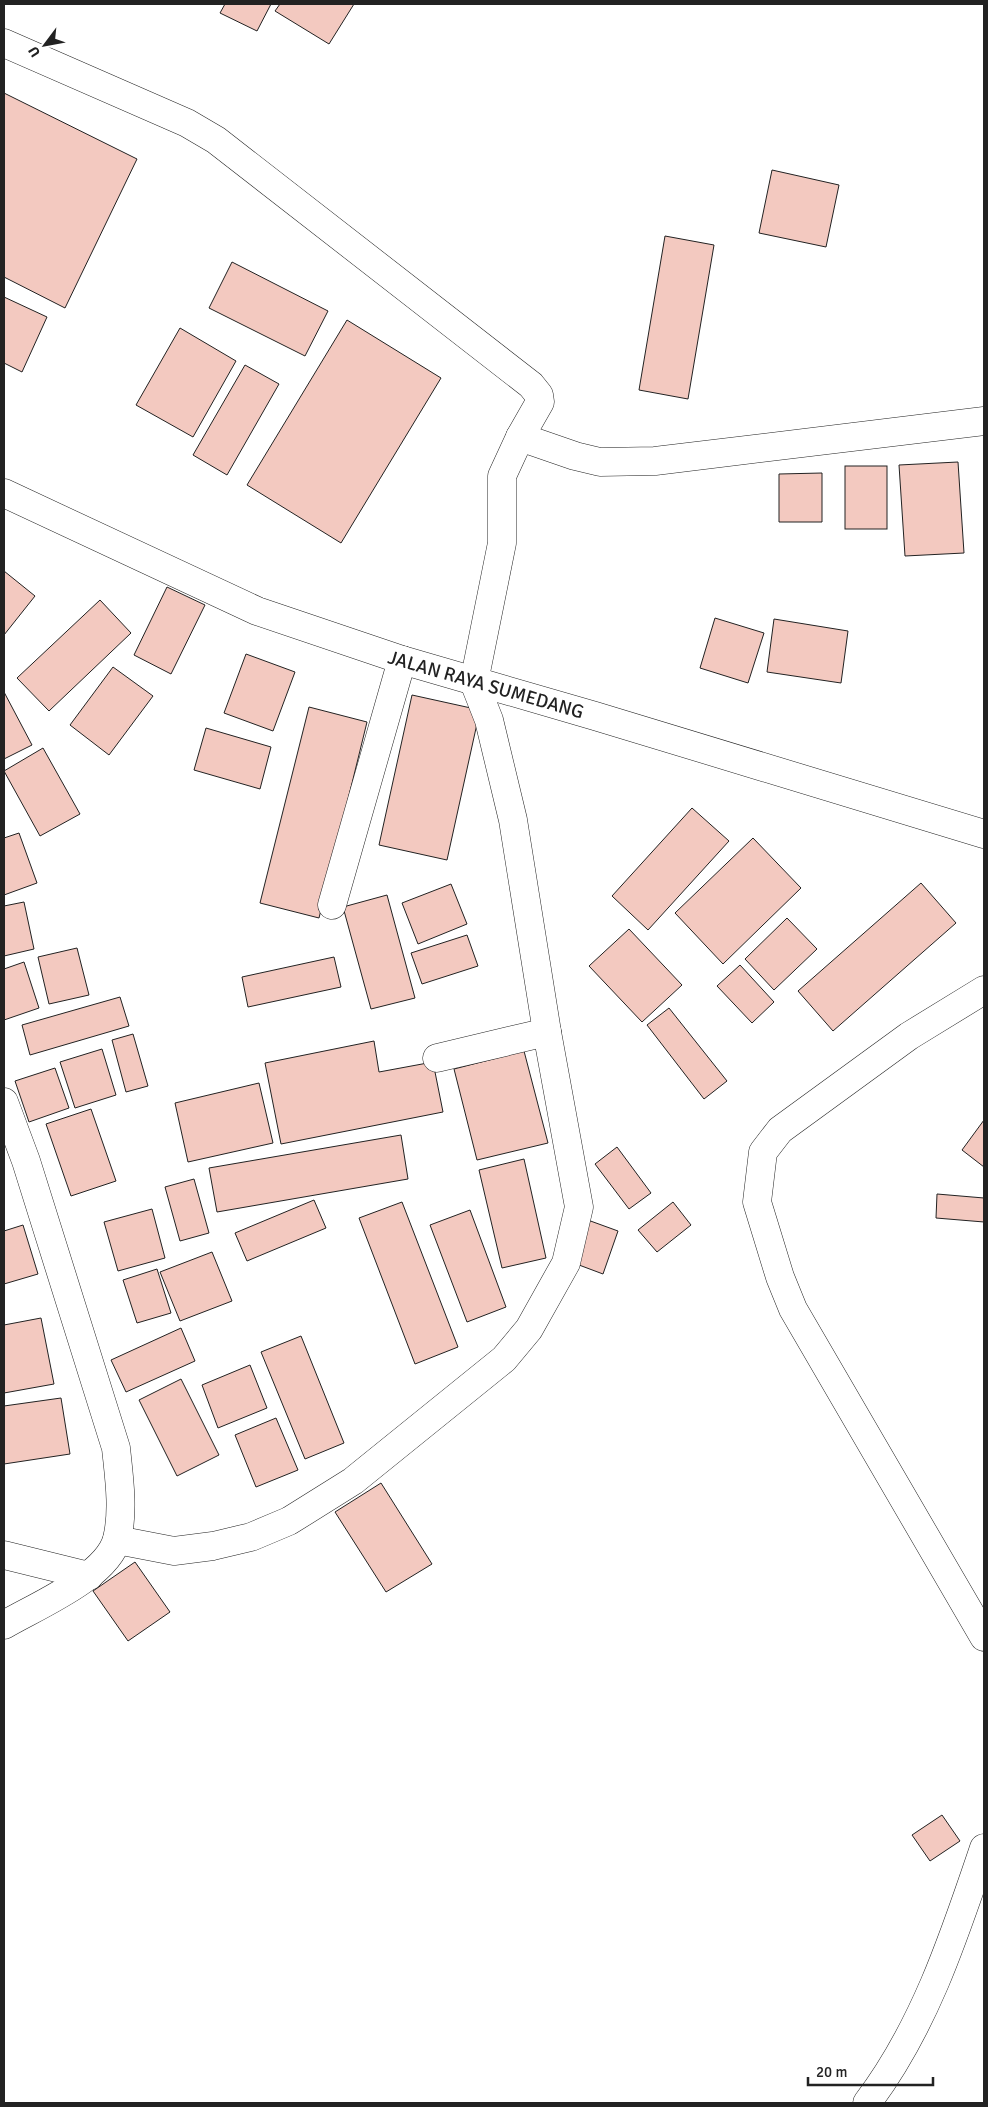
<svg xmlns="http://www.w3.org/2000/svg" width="988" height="2107" viewBox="0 0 988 2107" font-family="Signika,sans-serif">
<rect width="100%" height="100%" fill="#fff"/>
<g fill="#f3c9c0" stroke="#222">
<polygon points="225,4 271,4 257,31 220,13"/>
<polygon points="280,4 354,4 329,44 275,11"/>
<polygon points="4,93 137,159 65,308 4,277"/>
<polygon points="772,170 839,185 826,247 759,233"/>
<polygon points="665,236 714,245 688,399 639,390"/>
<polygon points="232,262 328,311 305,356 209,308"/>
<polygon points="4,297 47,317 22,372 4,363"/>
<polygon points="347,320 441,378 341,543 247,485"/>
<polygon points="180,328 236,361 193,437 136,405"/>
<polygon points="245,365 279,384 227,475 193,455"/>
<polygon points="958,462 964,553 905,556 899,465"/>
<rect x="845" y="466" width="42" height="63"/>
<polygon points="822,473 822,522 779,522 779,474"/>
<polygon points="4,571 35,596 4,635"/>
<polygon points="167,587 205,605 171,674 134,655"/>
<polygon points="100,600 131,633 49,711 17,678"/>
<polygon points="715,618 764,633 748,683 700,668"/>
<polygon points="774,619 848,631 841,683 767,672"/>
<polygon points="246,654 295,672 273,731 224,713"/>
<polygon points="113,667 153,696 109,755 70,725"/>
<polygon points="4,692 32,745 4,759"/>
<polygon points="412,695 480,710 447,860 379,845"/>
<polygon points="309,707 367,722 319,918 260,903"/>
<polygon points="206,728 271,747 260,789 194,770"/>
<polygon points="43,748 80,814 40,836 4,771"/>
<polygon points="692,808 729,841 648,930 612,896"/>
<polygon points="19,833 37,883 4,895 4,838"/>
<polygon points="753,838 801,888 723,964 675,913"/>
<polygon points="921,883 956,923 833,1031 798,991"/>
<polygon points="451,884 467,924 418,944 402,903"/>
<polygon points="387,895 415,998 371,1009 343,907"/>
<polygon points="24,902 34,949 4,956 4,906"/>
<polygon points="787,918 817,949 774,990 745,959"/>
<polygon points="629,929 682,985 642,1022 589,966"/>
<polygon points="467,935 478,966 422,984 411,953"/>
<polygon points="77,948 89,995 49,1004 38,957"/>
<polygon points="334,957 341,987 248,1007 242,977"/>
<polygon points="24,962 39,1008 4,1020 4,969"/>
<polygon points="740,965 774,1002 752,1023 717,986"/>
<polygon points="120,997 129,1026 30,1055 22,1025"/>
<polygon points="669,1008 727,1081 704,1099 647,1025"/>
<polygon points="133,1034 148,1086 126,1092 112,1040"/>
<polygon points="374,1041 379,1072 433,1062 443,1112 281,1144 265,1063"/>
<polygon points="102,1049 116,1095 75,1108 60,1062"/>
<polygon points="524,1051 548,1143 477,1160 454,1069"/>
<polygon points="55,1068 69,1108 29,1122 15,1081"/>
<polygon points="259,1083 273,1143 188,1162 175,1103"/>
<polygon points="91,1109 116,1181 71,1196 46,1124"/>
<polygon points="984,1120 984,1167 962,1150"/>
<polygon points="401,1135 408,1179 217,1212 209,1168"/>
<polygon points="617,1147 651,1193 629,1209 595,1164"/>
<polygon points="524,1159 546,1258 502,1268 479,1170"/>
<polygon points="194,1179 209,1233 180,1241 165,1187"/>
<polygon points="937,1194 984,1198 984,1222 936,1218"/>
<polygon points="314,1200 326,1228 247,1261 235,1233"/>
<polygon points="402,1202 458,1347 415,1364 359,1218"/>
<polygon points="673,1202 691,1225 657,1252 638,1230"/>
<polygon points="152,1209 165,1258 118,1271 104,1222"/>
<polygon points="470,1210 506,1307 467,1322 430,1225"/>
<polygon points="585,1219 618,1231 603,1274 571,1262"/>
<polygon points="23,1225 38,1274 4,1284 4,1231"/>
<polygon points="212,1252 232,1301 180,1321 160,1272"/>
<polygon points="157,1269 171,1313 137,1323 123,1280"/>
<polygon points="41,1318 54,1384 4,1393 4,1325"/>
<polygon points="181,1328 195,1361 126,1392 111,1360"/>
<polygon points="301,1336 344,1443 305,1459 261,1352"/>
<polygon points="250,1365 267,1408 218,1428 202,1385"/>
<polygon points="181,1379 219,1455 177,1476 139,1400"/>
<polygon points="61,1398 70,1454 4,1464 4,1406"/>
<polygon points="276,1418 298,1470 256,1487 235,1435"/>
<polygon points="381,1483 432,1564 386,1592 335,1512"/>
<polygon points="135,1562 170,1612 128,1641 93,1591"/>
<polygon points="942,1815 960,1841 930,1861 912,1835"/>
</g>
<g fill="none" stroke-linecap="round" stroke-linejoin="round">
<defs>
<g id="minor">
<polyline points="4,43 187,123 216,140 531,385 539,395 540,402 520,437 502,476 502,543 474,682 489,720 513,820 547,1032 579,1207 566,1263 529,1329 504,1359 353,1481 289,1521 251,1537 213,1546 174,1551 117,1540"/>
<polyline points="520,437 575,456 600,462 655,461 984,421"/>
<polyline points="332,905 402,660"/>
<polyline points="984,990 909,1036 780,1130 763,1152 757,1202 780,1277 793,1309 984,1637"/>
<polyline points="437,1058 547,1032"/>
<path d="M4,1102L26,1161L116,1448C119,1477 124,1510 117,1539C107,1577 36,1606 4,1625"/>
<polyline points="4,1555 89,1576"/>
<path d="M867,2103C924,2028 954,1937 984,1848"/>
</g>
<polyline id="highway" points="4,493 257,611 402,660 595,716 984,834"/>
</defs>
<use href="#minor" stroke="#222" stroke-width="29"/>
<use href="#highway" stroke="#222" stroke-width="29"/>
<use href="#minor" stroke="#fff" stroke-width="28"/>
<use href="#highway" stroke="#fff" stroke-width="28"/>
</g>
<g text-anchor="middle" stroke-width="4" stroke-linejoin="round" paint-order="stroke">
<g font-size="19" fill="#222" stroke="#fff">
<text transform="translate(486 684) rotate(16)" y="7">JALAN RAYA SUMEDANG</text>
</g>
</g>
<rect width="988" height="2107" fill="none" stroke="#222222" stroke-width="10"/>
<g transform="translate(45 45) rotate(238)" stroke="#ffffff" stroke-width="4" paint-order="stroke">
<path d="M0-4L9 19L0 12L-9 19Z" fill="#222222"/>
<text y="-8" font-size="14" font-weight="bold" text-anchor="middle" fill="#222222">U</text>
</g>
<path d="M808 2077v8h125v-8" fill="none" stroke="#222222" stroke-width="2.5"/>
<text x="816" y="2077" font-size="15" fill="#222222" stroke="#ffffff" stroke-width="4" paint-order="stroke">20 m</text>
</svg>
